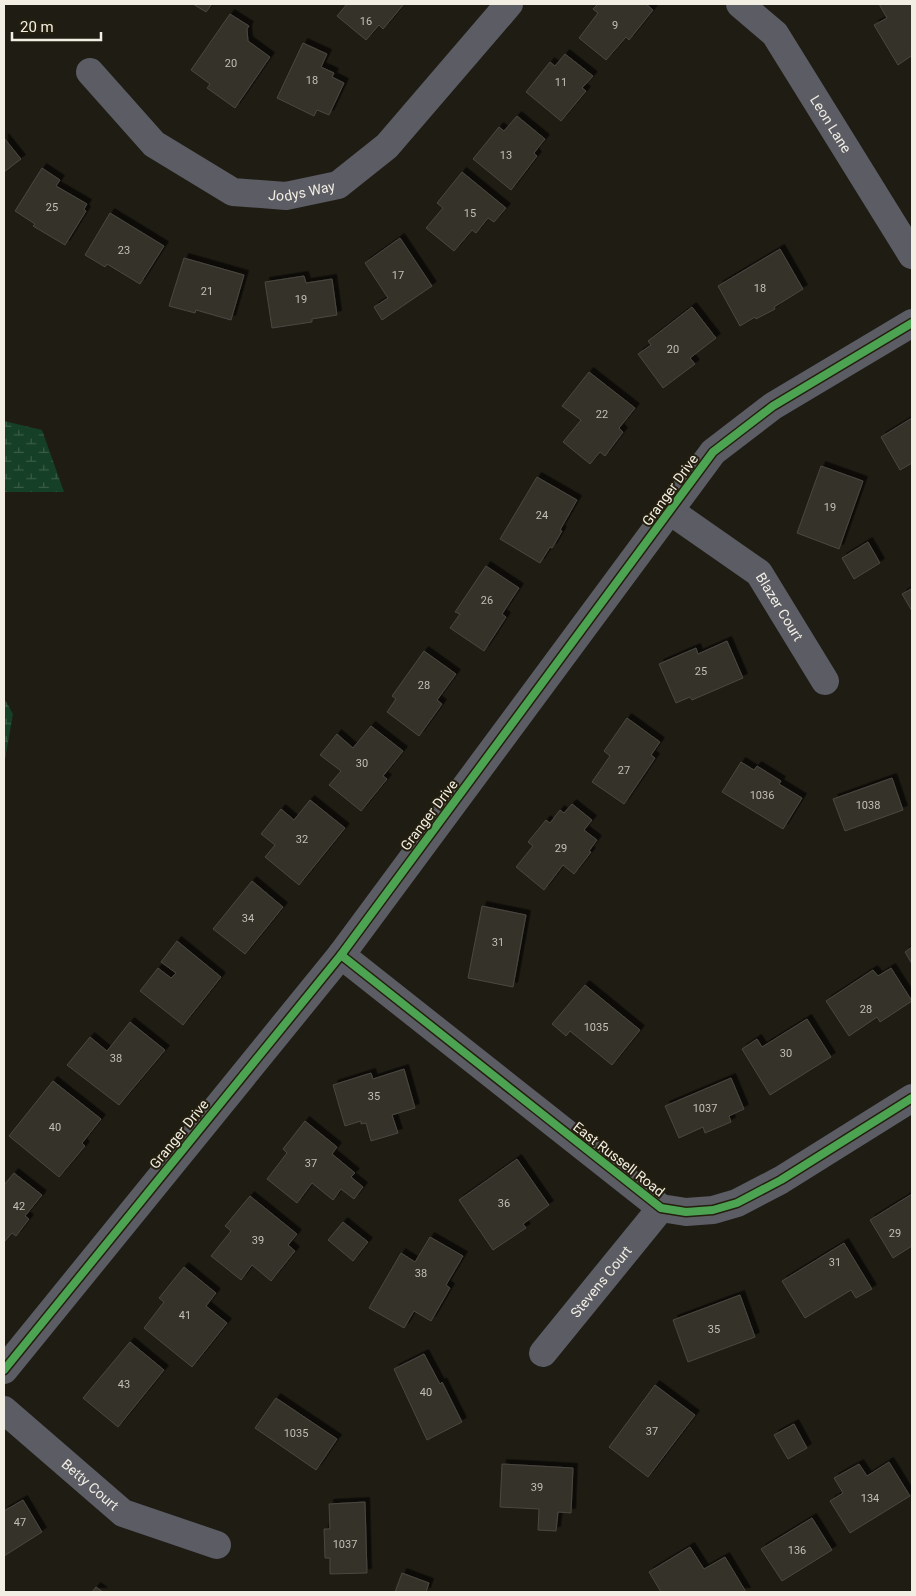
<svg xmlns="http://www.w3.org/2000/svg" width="916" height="1596" viewBox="0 0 916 1596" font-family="Roboto,sans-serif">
<defs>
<pattern id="wetland-marsh" width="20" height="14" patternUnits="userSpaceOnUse" patternTransform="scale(1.25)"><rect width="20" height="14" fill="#163f27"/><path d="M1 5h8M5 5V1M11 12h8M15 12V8" fill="none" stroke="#385b46"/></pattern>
<filter id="shadow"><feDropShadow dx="4.5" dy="-4.5" stdDeviation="0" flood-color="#0009"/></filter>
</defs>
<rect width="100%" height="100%" fill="#1f1c13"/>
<g fill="url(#wetland-marsh)">
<polygon points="4,421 42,430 64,492 4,492"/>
<polygon points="4,698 13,714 5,759 4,759"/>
</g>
<g fill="#36332c" stroke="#4a4740" filter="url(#shadow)">
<polygon points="193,4 212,4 206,12"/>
<polygon points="347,4 404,4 383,29 379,25 366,40 337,16"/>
<polygon points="596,4 646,4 653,10 629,40 626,37 606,60 579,38 598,13 593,9 597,5"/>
<polygon points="879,4 912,4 912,58 911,56 898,65 874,25 887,18"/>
<polygon points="230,14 249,26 247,29 248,41 270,57 235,108 207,88 210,84 191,70"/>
<polygon points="303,43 327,54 321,67 334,73 332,77 344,83 329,115 317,110 314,116 277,98"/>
<polygon points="565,54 593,76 582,88 586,91 561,121 526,92 550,62 555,66"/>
<polygon points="517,116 545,139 534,153 537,156 511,190 473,159 499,127 504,131"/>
<polygon points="4,138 21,159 4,172"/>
<polygon points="42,168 60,180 56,186 87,204 84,209 86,211 65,245 33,226 35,224 15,211"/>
<polygon points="462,172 506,208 494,222 488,218 476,233 472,230 454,251 426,228 443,208 437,203"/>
<polygon points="110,213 164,246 140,284 107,264 105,267 85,255"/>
<polygon points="400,238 432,286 382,320 374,307 388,298 365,263"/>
<polygon points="780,249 803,289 774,307 775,309 756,319 755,317 740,326 718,286"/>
<polygon points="184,258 244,275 231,320 196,310 195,313 169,306"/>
<polygon points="304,276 306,283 332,279 337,315 312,319 312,322 272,328 265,282"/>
<polygon points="692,307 716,338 690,358 695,364 663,388 638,354 651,345 648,341"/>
<polygon points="589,372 635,408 619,428 623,432 605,456 600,452 590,464 563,442 581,420 562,406"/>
<polygon points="912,418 912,463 900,470 881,437"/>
<polygon points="821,466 863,481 839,549 797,533"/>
<polygon points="537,477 577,500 560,530 562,531 552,548 550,547 540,563 500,539"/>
<polygon points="868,542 880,563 854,579 842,558"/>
<polygon points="486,566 519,588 502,614 506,617 484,651 450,628 460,614 455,612"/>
<polygon points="911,589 912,591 912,611 902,594"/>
<polygon points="727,641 743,678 692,700 690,697 676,703 659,664 696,648 698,654"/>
<polygon points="424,651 456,674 437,700 442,704 419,736 387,712 396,699 392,696"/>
<polygon points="627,718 660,742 651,755 655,758 624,804 592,782 610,756 604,751"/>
<polygon points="371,726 403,751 383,776 387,779 361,811 329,785 341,771 320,755 337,734 353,748"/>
<polygon points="741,762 754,770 757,766 781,781 779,784 802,798 783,829 722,792"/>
<polygon points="892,778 903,810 845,831 833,799"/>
<polygon points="310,800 345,828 299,885 265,857 275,845 261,834 281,809 294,820"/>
<polygon points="572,804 592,820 584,830 597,840 589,851 591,852 574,874 563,865 544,890 516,867 533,846 528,842 546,820 550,823 560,810 564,813"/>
<polygon points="252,881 283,907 245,954 213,929"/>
<polygon points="482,906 526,915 513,987 468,978"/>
<polygon points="177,941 221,977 183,1025 140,991 158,968 171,978 176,973 161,962"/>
<polygon points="912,947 912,964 905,952"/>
<polygon points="891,968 912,1001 880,1022 877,1017 849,1036 826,1001 873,970 878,976"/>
<polygon points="585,985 640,1030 612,1065 570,1031 566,1036 552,1024"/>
<polygon points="807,1019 831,1057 770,1095 742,1049 757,1039 762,1047"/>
<polygon points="130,1022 165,1050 119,1105 67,1065 90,1037 107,1051"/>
<polygon points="404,1069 415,1108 392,1115 398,1133 371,1141 366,1123 361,1124 361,1121 345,1126 333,1085 371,1073 373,1079"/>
<polygon points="731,1078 744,1109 729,1116 731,1122 705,1133 703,1127 679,1138 665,1106"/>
<polygon points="53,1081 101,1119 82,1143 85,1146 59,1177 9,1136"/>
<polygon points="305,1121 337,1147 332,1154 355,1173 351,1177 363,1187 354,1199 341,1189 333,1200 312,1183 297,1203 267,1179 287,1153 283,1149"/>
<polygon points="517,1159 549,1205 523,1224 526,1228 493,1250 459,1200"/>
<polygon points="14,1173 42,1195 25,1216 29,1219 16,1236 12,1233 4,1242 4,1185"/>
<polygon points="912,1194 912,1246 893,1258 870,1220"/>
<polygon points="250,1196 297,1234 288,1245 295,1251 271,1281 252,1265 241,1280 211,1256 231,1231 225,1226"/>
<polygon points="343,1222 368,1242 353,1261 328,1240"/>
<polygon points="430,1237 463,1256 446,1285 450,1288 431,1321 414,1311 404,1328 369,1308 401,1253 415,1262"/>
<polygon points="844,1243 872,1289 856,1298 851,1290 805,1318 782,1281"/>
<polygon points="184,1267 216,1293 206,1306 227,1323 192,1367 144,1328 164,1302 159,1298"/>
<polygon points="740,1295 755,1337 688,1362 673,1320"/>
<polygon points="130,1342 164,1370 118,1427 83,1398"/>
<polygon points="424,1354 440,1384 442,1382 462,1422 427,1440 394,1369"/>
<polygon points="655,1385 695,1415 648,1477 609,1447"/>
<polygon points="276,1398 337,1439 316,1470 255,1428"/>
<polygon points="794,1424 807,1448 788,1459 774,1435"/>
<polygon points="889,1462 910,1496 850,1533 830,1501 843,1493 834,1478 859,1464 867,1476"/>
<polygon points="502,1464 573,1468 571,1513 558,1512 556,1531 538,1530 539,1509 500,1507"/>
<polygon points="23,1500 42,1532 4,1556 4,1511"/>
<polygon points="365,1502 367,1573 330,1574 330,1558 325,1558 324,1529 330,1529 329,1504"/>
<polygon points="812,1518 832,1550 782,1581 761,1549"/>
<polygon points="690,1547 704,1569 725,1557 746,1592 661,1592 649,1572"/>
<polygon points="402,1573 429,1583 426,1592 395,1592"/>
<polygon points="96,1587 103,1592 92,1592"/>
</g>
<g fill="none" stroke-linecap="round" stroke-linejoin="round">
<g stroke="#5b5c64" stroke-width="28">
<path id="s1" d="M740,4L775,34L912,255"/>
<path id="s2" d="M90,72L154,144L233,192L286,196L338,185L387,146L509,4"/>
<path id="s3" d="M670,511L759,573L825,681"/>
<polyline points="341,955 661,1208 686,1212 713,1210 737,1203 781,1180 912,1098"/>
<path id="s4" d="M543,1353L661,1208"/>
<polyline points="4,1370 341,955 713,452 773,406 912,323"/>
<path id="s5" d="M4,1410L123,1513L217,1545"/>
</g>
<defs>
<g id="cycleway">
<polyline points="341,955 661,1208 686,1212 713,1210 737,1203 781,1180 912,1098"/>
<polyline points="4,1370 341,955 713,452 773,406 912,323"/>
</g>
</defs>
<use href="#cycleway" stroke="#241f0e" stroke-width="11"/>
<use href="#cycleway" stroke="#4ca352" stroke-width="8"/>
</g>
<g text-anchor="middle" stroke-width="4" stroke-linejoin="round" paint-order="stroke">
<g font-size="11" fill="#c3bfb5">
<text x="366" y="25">16</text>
<text x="615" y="29">9</text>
<text x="231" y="67">20</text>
<text x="312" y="84">18</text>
<text x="561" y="86">11</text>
<text x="506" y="159">13</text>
<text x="52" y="211">25</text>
<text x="470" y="217">15</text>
<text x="124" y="254">23</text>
<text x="398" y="279">17</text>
<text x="760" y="292">18</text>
<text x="207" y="295">21</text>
<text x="301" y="303">19</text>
<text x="673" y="353">20</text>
<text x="602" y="418">22</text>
<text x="830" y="511">19</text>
<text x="542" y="519">24</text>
<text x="487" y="604">26</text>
<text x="701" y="675">25</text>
<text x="424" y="689">28</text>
<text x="362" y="767">30</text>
<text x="624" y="774">27</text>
<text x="762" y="799">1036</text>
<text x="868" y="809">1038</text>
<text x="302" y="843">32</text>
<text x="561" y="852">29</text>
<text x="248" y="922">34</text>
<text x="498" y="946">31</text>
<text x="866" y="1013">28</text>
<text x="596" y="1031">1035</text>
<text x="786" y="1057">30</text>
<text x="116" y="1062">38</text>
<text x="374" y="1100">35</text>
<text x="705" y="1112">1037</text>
<text x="55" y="1131">40</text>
<text x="311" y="1167">37</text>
<text x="504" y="1207">36</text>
<text x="19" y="1210">42</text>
<text x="895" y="1237">29</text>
<text x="258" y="1244">39</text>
<text x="835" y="1266">31</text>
<text x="421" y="1277">38</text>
<text x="185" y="1319">41</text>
<text x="714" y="1333">35</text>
<text x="124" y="1388">43</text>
<text x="426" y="1396">40</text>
<text x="652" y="1435">37</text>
<text x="296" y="1437">1035</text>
<text x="537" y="1491">39</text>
<text x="870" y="1502">134</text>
<text x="20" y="1526">47</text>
<text x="345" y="1548">1037</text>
<text x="797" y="1554">136</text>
</g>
<g font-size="14" fill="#f2eee3" stroke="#241f0e">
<text dy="5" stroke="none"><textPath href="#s1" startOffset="152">Leon Lane</textPath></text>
<text dy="5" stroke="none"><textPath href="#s2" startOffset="258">Jodys Way</textPath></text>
<text transform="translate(670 490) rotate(-54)" y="5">Granger Drive</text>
<text dy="5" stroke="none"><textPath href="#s3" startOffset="148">Blazer Court</textPath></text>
<text transform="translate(429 815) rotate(-53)" y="5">Granger Drive</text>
<text transform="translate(179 1134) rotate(-51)" y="5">Granger Drive</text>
<text transform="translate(619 1159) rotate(38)" y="5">East Russell Road</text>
<text dy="5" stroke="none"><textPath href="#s4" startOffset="92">Stevens Court</textPath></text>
<text dy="5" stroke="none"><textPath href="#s5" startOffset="114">Betty Court</textPath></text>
</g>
</g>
<rect width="916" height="1596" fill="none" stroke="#f2eee3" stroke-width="10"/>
<path d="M12 32v8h89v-8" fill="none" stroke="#f2eee3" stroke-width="2.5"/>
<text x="20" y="32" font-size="15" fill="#f2eee3" stroke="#241f0e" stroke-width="4" paint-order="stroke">20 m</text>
</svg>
